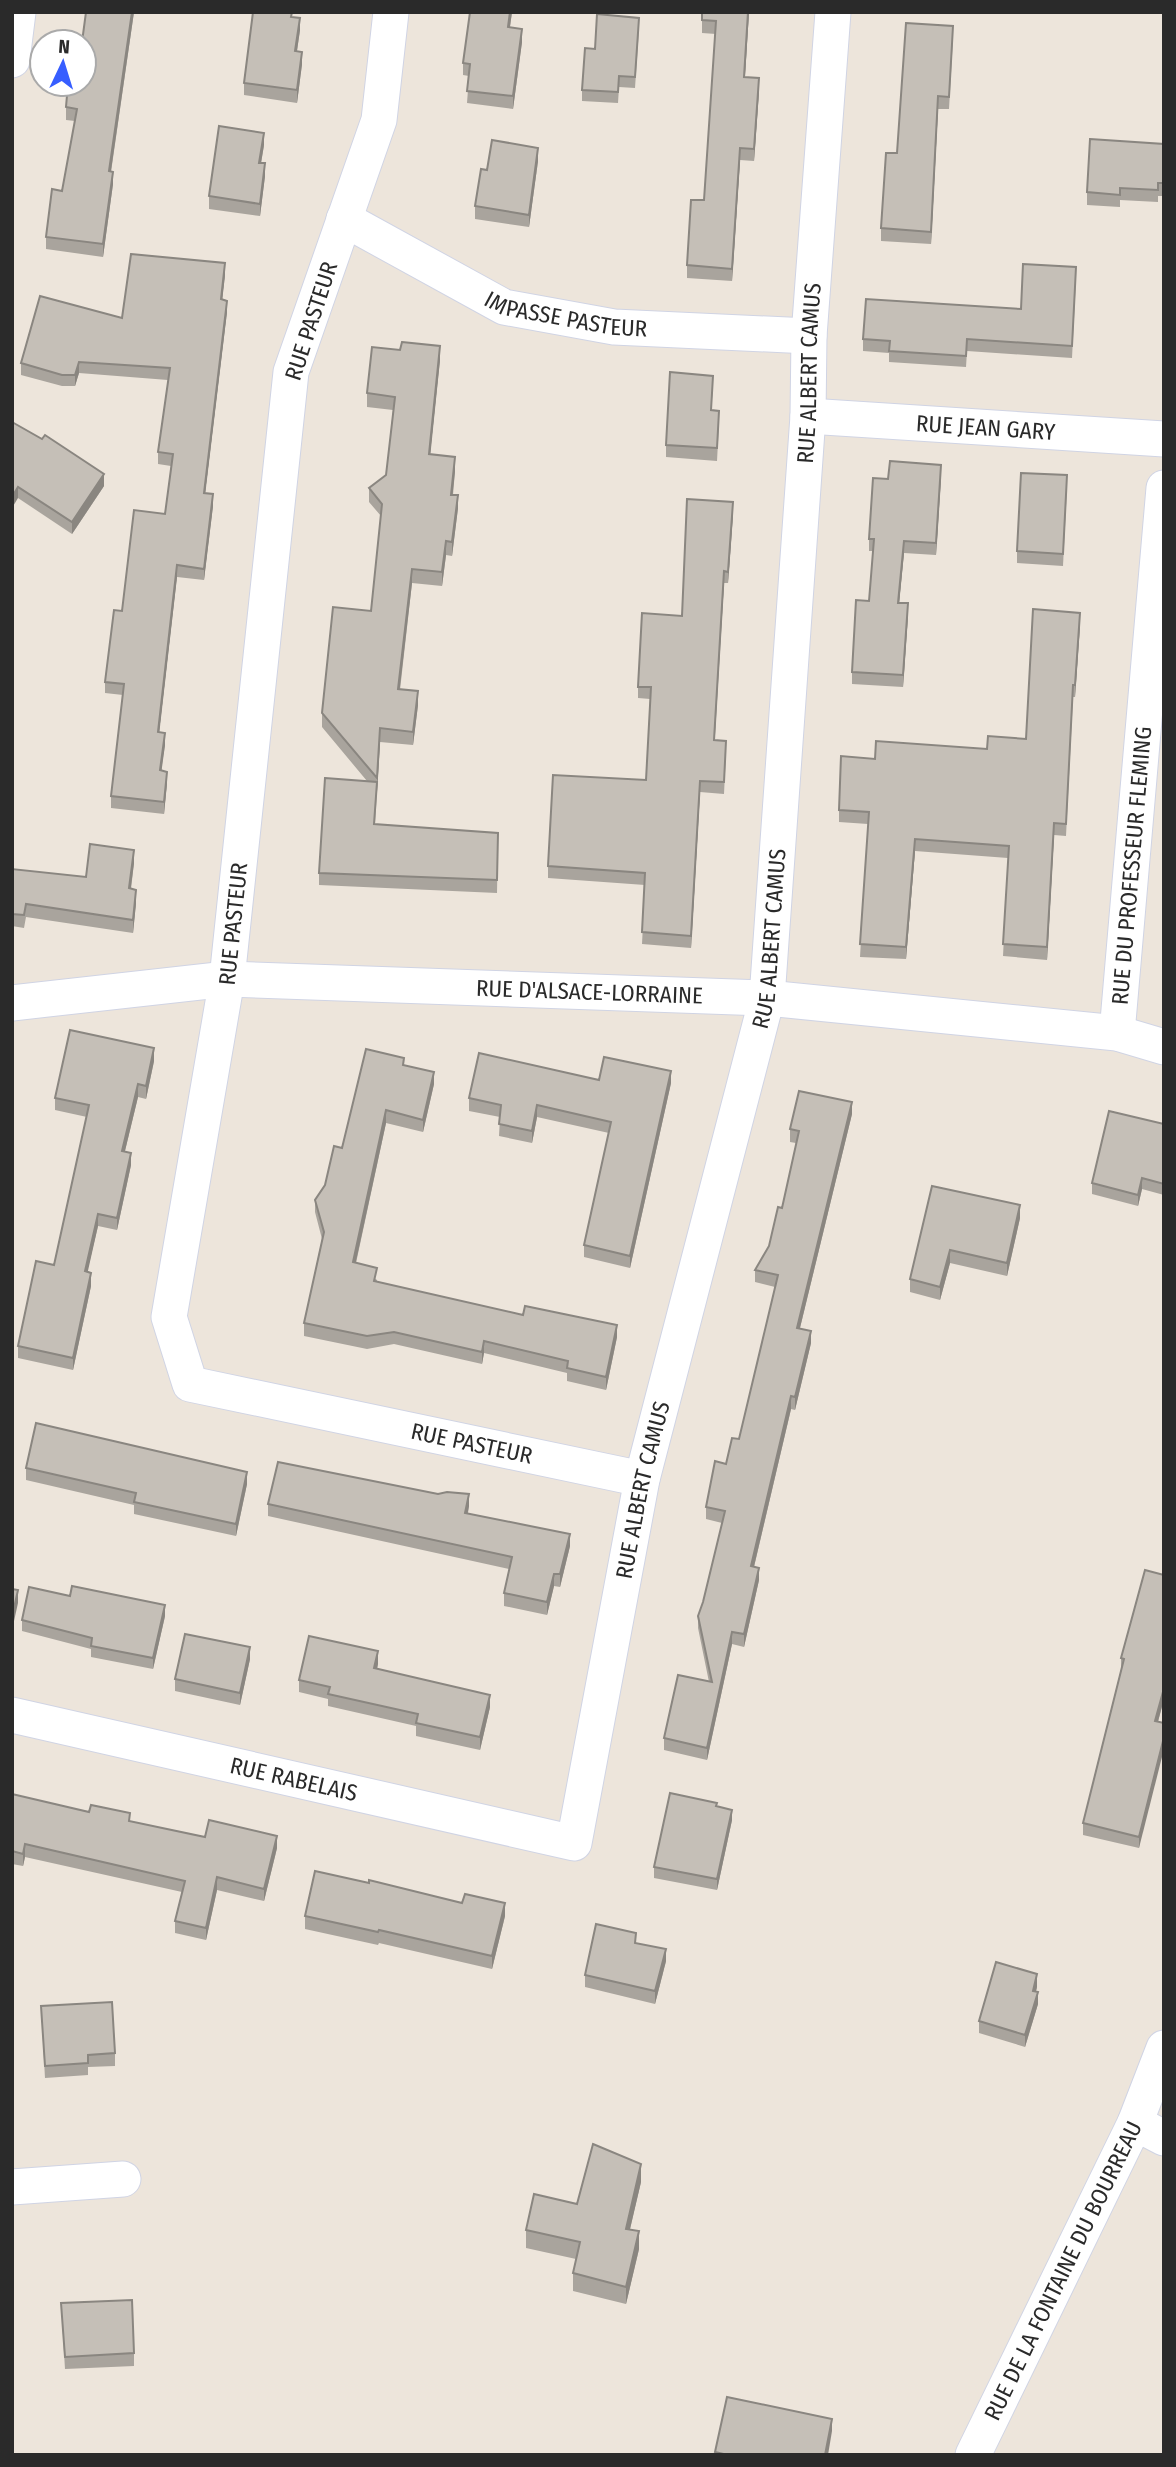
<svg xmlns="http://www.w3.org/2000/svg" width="1176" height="2467" viewBox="0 0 1176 2467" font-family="'Fira Sans Condensed',sans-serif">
<rect width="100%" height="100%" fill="#ede5db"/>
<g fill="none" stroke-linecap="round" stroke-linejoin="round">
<defs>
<g id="street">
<path id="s1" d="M391,12L379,120L291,372L227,979L169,1317L190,1384L642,1479"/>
<polyline points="12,60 18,12"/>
<path id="s2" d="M344,219L504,307L614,327L809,336"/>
<path id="s3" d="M808,416L1164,439"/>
<path id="s4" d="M12,1003L227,979L767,998L1117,1033L1164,1047"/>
<path id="s5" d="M1117,1033L1164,488"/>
<path id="s6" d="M12,1715L574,1843L642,1479L767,998L808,416L809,336L833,12"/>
<polyline points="1135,2123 1164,2138"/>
<polyline points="12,2187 123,2179"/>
<path id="s7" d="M973,2455L1135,2123L1164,2048"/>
</g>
</defs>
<use href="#street" stroke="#d0d4e4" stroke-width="37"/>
<use href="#street" stroke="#fff" stroke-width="35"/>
</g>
<g fill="#a9a49d">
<polygon points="86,12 134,12 111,172 113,184 103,257 46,249 46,237 62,191 75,121 66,120 66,107 84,84"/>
<polygon points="470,12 512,12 510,27 522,42 513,109 467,103 469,76 463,75 463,63"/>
<polygon points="702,12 749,12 745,77 759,91 754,161 740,160 732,281 687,278 687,265 704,200 716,34 702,33"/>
<polygon points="293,17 300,30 297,51 302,64 297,103 244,95 244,83"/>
<polygon points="639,29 635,88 619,87 618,103 582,101 582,90 595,49"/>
<polygon points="953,38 949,109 938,109 931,244 881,241 881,228 897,153"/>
<polygon points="1164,144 1164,196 1158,196 1158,202 1120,200 1120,207 1087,205 1087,192"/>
<polygon points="264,145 261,163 265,176 260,216 209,209 209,196"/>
<polygon points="538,161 529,227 475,219 475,206 487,170"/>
<polygon points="225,275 222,300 227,312 205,493 213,506 204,580 177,577 159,732 165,745 161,771 167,783 164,814 111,808 111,796 123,695 105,693 105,682 122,611 165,514 171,466 158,464 158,452 168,380 79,373 75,386 62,386 21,375 21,363 122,318"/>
<polygon points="1076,279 1072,358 967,351 966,367 889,362 889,353 863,351 863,339 1021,309"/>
<polygon points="440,360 430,454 455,471 453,495 458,508 452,556 446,555 442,586 412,583 400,690 418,705 413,745 380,742 375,824 498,833 497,893 319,885 319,873 367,781 322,727 322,713 371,611 381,516 369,502 369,488 386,475 393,410 367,407 367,393"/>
<polygon points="713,388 711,410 719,423 717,461 666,457 666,445"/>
<polygon points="12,422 104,486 72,534 18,498"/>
<polygon points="941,477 936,555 904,553 899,603 908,615 903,687 852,684 852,672 869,601 873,551 869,551 869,539 888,479"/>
<polygon points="1067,488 1063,566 1017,563 1017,551"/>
<polygon points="733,514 728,583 724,583 714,740 726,752 724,794 700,792 691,948 642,944 645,885 548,878 548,866 646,780 650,699 638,698 638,687 682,616"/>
<polygon points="1080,625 1075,697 1073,697 1066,836 1054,835 1047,960 1003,956 1008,858 915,851 906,959 860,957 868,824 839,822 839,810 875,759 987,749 1026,739"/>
<polygon points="134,863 131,889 136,903 133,933 26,917 24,928 12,926 12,869 86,877"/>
<polygon points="154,1061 146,1099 138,1097 125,1151 131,1165 117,1230 98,1226 87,1272 91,1286 73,1370 18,1358 18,1346 54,1265 87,1117 55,1110 55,1098"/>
<polygon points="404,1065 434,1084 423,1132 386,1123 356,1263 377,1280 377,1282 617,1337 606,1390 567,1381 567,1373 484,1353 482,1364 394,1344 367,1349 304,1336 304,1323 322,1239 315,1212 315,1200 325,1185 342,1148"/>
<polygon points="599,1080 671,1083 630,1268 584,1257 584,1245 609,1133 537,1117 532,1143 499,1136 500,1117 469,1111 469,1098"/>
<polygon points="852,1114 800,1328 811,1343 795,1410 791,1409 754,1567 759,1580 744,1647 732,1644 707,1760 664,1750 664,1738 709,1682 698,1628 698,1616 703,1602 722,1523 706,1519 706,1507 726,1464 739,1439 775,1287 755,1282 755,1270 769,1246 782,1208 796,1143 790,1142 790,1129"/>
<polygon points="1164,1124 1164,1195 1142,1189 1138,1206 1092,1194 1092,1183"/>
<polygon points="932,1186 1020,1218 1007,1276 950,1263 940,1300 910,1292 910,1279"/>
<polygon points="26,1468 247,1484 236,1536 134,1514 134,1505 26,1480"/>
<polygon points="268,1504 469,1506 468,1513 570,1546 560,1587 554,1586 547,1615 504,1606 504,1593 509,1569 268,1516"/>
<polygon points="1164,1575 1164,1699 1158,1722 1139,1848 1083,1835 1083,1823 1121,1670 1121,1658"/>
<polygon points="165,1616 153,1669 91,1657 91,1649 22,1631 22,1620"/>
<polygon points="250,1659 240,1705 175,1691 175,1679"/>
<polygon points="378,1664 377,1669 490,1707 480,1750 416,1736 416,1726 328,1706 328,1699 299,1692 299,1680"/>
<polygon points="12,1794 130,1822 205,1837 277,1848 264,1901 217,1890 206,1940 175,1933 175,1921 182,1892 25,1857 23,1866 12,1864"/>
<polygon points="717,1807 732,1820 717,1890 654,1878 654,1867"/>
<polygon points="305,1916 505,1916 492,1969 379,1943 378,1945 305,1929"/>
<polygon points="636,1943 666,1961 655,2004 585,1987 585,1975"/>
<polygon points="1037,1987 1036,1991 1038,2004 1025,2047 979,2033 979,2021"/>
<polygon points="41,2006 115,2053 115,2066 88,2067 88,2075 45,2078"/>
<polygon points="641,2182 630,2229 639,2249 626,2304 573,2291 573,2273 576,2259 526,2248 526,2230 577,2204"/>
<polygon points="61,2303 134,2353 134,2366 65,2369"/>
</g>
<g fill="#8a8680">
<polygon points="132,12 134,12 109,184 109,171"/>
<polygon points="510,12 512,12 508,40 508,27"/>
<polygon points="748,12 749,12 744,90 744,77"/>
<polygon points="300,18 300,30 295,64 295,51"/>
<polygon points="522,29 522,42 513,109 513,96"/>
<polygon points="302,52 302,64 297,103 297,90"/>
<polygon points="759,78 759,91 754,161 754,149"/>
<polygon points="938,96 938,109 931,244 931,232"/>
<polygon points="264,133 264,145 259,175 259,163"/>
<polygon points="538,148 538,161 529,227 529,215"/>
<polygon points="740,148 740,160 732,281 732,269"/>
<polygon points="265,163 265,176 260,216 260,204"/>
<polygon points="113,172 113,184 103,257 103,244"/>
<polygon points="225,263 225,275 221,311 221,299"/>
<polygon points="227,301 227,312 204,504 204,493"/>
<polygon points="440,346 440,360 429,468 429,454"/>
<polygon points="79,362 79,373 75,386 75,375"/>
<polygon points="455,457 455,471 451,509 451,495"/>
<polygon points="941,465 941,477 936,555 936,543"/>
<polygon points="104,474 104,486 72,534 72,522"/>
<polygon points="18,487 18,498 12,508 12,497"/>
<polygon points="213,494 213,506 204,580 204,569"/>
<polygon points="458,495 458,508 452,556 452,542"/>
<polygon points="733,502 733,514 728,583 728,572"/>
<polygon points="446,541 446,555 442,586 442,572"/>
<polygon points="904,541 904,553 898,615 898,603"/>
<polygon points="177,565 177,577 158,744 158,732"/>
<polygon points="412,569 412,583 398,703 398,689"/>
<polygon points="724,571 724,583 714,752 714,740"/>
<polygon points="908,603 908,615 903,687 903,675"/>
<polygon points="1080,613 1080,625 1075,697 1075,685"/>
<polygon points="418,691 418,705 413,745 413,732"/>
<polygon points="380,728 380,742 377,792 377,778"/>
<polygon points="165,733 165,745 160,782 160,770"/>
<polygon points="167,772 167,783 164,814 164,802"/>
<polygon points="700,781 700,792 691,948 691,936"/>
<polygon points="1054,823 1054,835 1047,960 1047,947"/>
<polygon points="915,839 915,851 906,959 906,947"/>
<polygon points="134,850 134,863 129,901 129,888"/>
<polygon points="136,890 136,903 133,933 133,920"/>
<polygon points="154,1048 154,1061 146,1099 146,1086"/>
<polygon points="671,1071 671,1083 630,1268 630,1256"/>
<polygon points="434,1072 434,1084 423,1132 423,1120"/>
<polygon points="138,1084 138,1097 122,1163 122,1151"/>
<polygon points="852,1102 852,1114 797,1340 797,1328"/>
<polygon points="537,1105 537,1117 532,1143 532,1131"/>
<polygon points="386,1110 386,1123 353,1275 353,1262"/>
<polygon points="131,1153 131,1165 117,1230 117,1218"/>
<polygon points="1142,1178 1142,1189 1138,1206 1138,1195"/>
<polygon points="1020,1205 1020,1218 1007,1276 1007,1263"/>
<polygon points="98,1214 98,1226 85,1284 85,1271"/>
<polygon points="950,1250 950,1263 940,1300 940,1287"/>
<polygon points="91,1273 91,1286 73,1370 73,1358"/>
<polygon points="617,1325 617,1337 606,1390 606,1377"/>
<polygon points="811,1331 811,1343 795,1410 795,1397"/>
<polygon points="484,1341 484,1353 482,1364 482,1352"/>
<polygon points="791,1396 791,1409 751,1579 751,1566"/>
<polygon points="247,1472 247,1484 236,1536 236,1524"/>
<polygon points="469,1494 469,1506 465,1525 465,1513"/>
<polygon points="570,1534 570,1546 560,1587 560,1574"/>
<polygon points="759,1568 759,1580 744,1647 744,1634"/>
<polygon points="554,1574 554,1586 547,1615 547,1602"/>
<polygon points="18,1590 18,1603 12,1630 12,1617"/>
<polygon points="165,1605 165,1616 153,1669 153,1658"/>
<polygon points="732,1632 732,1644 707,1760 707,1748"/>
<polygon points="250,1647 250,1659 240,1705 240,1693"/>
<polygon points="378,1651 378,1664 374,1681 374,1668"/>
<polygon points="1164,1688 1164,1699 1155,1732 1155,1721"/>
<polygon points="490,1695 490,1707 480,1750 480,1737"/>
<polygon points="1164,1737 1164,1749 1139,1848 1139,1837"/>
<polygon points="732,1810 732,1820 717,1890 717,1879"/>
<polygon points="277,1836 277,1848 264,1901 264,1889"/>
<polygon points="25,1844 25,1857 23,1866 23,1854"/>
<polygon points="217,1877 217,1890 206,1940 206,1928"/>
<polygon points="505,1903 505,1916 492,1969 492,1956"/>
<polygon points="666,1949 666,1961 655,2004 655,1991"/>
<polygon points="1037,1974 1037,1987 1033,2003 1033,1991"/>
<polygon points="1038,1992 1038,2004 1025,2047 1025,2035"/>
<polygon points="641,2164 641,2182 626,2246 626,2229"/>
<polygon points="639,2231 639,2249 626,2304 626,2287"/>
<polygon points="832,2419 832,2431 828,2455 825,2455"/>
</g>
<g fill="#c5bfb7" stroke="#8a8680" stroke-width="2">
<polygon points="86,12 132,12 109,171 113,172 103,244 46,237 52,189 62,191 77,109 66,107 68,84 84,84 84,42 82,42"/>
<polygon points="253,12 292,12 291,17 300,18 295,51 302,52 297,90 244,83"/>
<polygon points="470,12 510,12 508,27 522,29 513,96 467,91 470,64 463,63"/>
<polygon points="702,12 748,12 744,77 759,78 754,149 740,148 732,269 687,265 691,200 704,200 716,21 702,20"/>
<polygon points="597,14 639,18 635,77 619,76 618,92 582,90 585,48 595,49"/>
<polygon points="906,23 953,26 949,97 938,96 931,232 881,228 886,153 897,153"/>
<polygon points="219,126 264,133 259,163 265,163 260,204 209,196"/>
<polygon points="1090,139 1164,144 1164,183 1158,183 1158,190 1120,188 1120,195 1087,192"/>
<polygon points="492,140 538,148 529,215 475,206 481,169 487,170"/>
<polygon points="131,254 225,263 221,299 227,301 204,493 213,494 204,569 177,565 158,732 165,733 160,770 167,772 164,802 111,796 124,684 105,682 114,610 122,611 134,510 165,514 173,454 158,452 170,368 79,362 75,375 62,375 21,363 40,296 122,318"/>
<polygon points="1023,264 1076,267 1072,346 967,339 966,356 889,351 890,341 863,339 866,299 1021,309"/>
<polygon points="402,342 440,346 429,454 455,457 451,495 458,495 452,542 446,541 442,572 412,569 398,689 418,691 413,732 380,728 377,778 322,713 333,607 371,611 382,504 369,488 386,475 395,397 367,393 372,347 400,350"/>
<polygon points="670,372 713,376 711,410 719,411 717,448 666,445"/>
<polygon points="12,422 42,439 45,435 104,474 72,522 18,487 12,497"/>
<polygon points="890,461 941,465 936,543 904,541 898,603 908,603 903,675 852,672 856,600 869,601 874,539 869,539 873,478 888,479"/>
<polygon points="1021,473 1067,475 1063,554 1017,551"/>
<polygon points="687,499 733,502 728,572 724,571 714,740 726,741 724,782 700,781 691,936 642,932 645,873 548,866 553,775 646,780 651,687 638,687 642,613 682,616"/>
<polygon points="1033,609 1080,613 1075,685 1073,685 1066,824 1054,823 1047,947 1003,944 1009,846 915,839 906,947 860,944 869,812 839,810 841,756 875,759 876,741 987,749 988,736 1026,739"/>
<polygon points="325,778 377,782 374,824 498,833 497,880 319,873"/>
<polygon points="90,844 134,850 129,888 136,890 133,920 26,904 24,915 12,914 12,869 86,877"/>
<polygon points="70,1030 154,1048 146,1086 138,1084 122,1151 131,1153 117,1218 98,1214 85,1271 91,1273 73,1358 18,1346 36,1261 54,1265 89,1105 55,1098"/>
<polygon points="366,1049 404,1058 403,1065 434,1072 423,1120 386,1110 353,1262 377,1268 374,1281 523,1315 525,1306 617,1325 606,1377 567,1368 568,1361 484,1341 482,1352 394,1332 367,1336 304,1323 324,1232 315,1200 325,1185 334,1146 342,1148"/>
<polygon points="479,1053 599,1080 604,1057 671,1071 630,1256 584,1245 611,1122 537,1105 532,1131 499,1124 501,1105 469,1098"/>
<polygon points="799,1091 852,1102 797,1328 811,1331 795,1397 791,1396 751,1566 759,1568 744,1634 732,1632 707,1748 664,1738 678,1675 712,1682 698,1616 703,1602 725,1511 706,1507 715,1461 726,1464 732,1438 739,1439 778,1275 755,1270 769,1246 778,1207 782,1208 799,1131 790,1129"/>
<polygon points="1109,1111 1164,1124 1164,1184 1142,1178 1138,1195 1092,1183"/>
<polygon points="932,1186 1020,1205 1007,1263 950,1250 940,1287 910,1279"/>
<polygon points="36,1423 247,1472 236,1524 134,1502 136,1493 26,1468"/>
<polygon points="278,1462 438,1494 447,1492 469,1494 465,1513 570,1534 560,1574 554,1574 547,1602 504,1593 512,1557 268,1504"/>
<polygon points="1145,1570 1164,1575 1164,1688 1155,1721 1164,1723 1164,1737 1139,1837 1083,1823 1124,1659 1121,1658"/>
<polygon points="72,1586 165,1605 153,1658 91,1646 92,1638 22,1620 29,1587 70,1596"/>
<polygon points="12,1589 18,1590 12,1617"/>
<polygon points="185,1634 250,1647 240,1693 175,1679"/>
<polygon points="309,1636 378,1651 374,1668 490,1695 480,1737 416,1723 418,1714 328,1694 330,1687 299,1680"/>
<polygon points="670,1793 717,1803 716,1806 732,1810 717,1879 654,1867"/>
<polygon points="12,1794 89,1812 91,1805 130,1813 129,1821 205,1837 209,1820 277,1836 264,1889 217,1877 206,1928 175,1921 185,1881 25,1844 23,1854 12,1851"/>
<polygon points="315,1871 369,1883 369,1880 462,1903 465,1894 505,1903 492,1956 379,1930 378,1932 305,1916"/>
<polygon points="596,1924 636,1933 635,1943 666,1949 655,1991 585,1975"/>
<polygon points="996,1962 1037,1974 1033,1991 1038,1992 1025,2035 979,2021"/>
<polygon points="112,2002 115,2053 88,2055 88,2063 45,2066 41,2006"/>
<polygon points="593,2144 641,2164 626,2229 639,2231 626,2287 573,2273 580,2242 526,2230 534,2194 577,2204"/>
<polygon points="132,2300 134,2353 65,2357 61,2303"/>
<polygon points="727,2397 832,2419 825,2455 728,2455 715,2452"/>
</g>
<g text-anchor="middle" stroke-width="5" stroke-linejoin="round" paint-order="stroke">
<g font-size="23" fill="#2a2a2a" stroke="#fff">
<text dy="8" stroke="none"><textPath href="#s2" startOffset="245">IMPASSE PASTEUR</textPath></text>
<text transform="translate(311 321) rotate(-72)" y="8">RUE PASTEUR</text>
<text dy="8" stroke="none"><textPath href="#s6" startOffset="2070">RUE ALBERT CAMUS</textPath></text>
<text dy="8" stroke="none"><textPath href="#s3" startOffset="178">RUE JEAN GARY</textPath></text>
<text dy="8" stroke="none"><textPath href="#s5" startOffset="168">RUE DU PROFESSEUR FLEMING</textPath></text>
<text transform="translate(233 924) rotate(-84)" y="8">RUE PASTEUR</text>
<text dy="8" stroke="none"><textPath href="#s6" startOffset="1503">RUE ALBERT CAMUS</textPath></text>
<text dy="8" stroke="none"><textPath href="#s4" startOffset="579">RUE D'ALSACE-LORRAINE</textPath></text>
<text dy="8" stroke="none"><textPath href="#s1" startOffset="1687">RUE PASTEUR</textPath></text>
<text dy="8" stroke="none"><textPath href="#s6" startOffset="936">RUE ALBERT CAMUS</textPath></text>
<text dy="8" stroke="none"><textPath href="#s6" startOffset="289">RUE RABELAIS</textPath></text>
<text dy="8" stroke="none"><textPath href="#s7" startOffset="205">RUE DE LA FONTAINE DU BOURREAU</textPath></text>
</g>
</g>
<rect width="1176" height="2467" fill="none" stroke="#2a2a2a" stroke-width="28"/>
<g transform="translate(63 63) rotate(4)"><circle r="33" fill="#ffffff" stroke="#aaaaaa" stroke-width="2"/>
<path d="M0-5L12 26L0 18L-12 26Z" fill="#375eff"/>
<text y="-10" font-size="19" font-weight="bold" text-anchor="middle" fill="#2a2a2a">N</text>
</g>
</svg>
